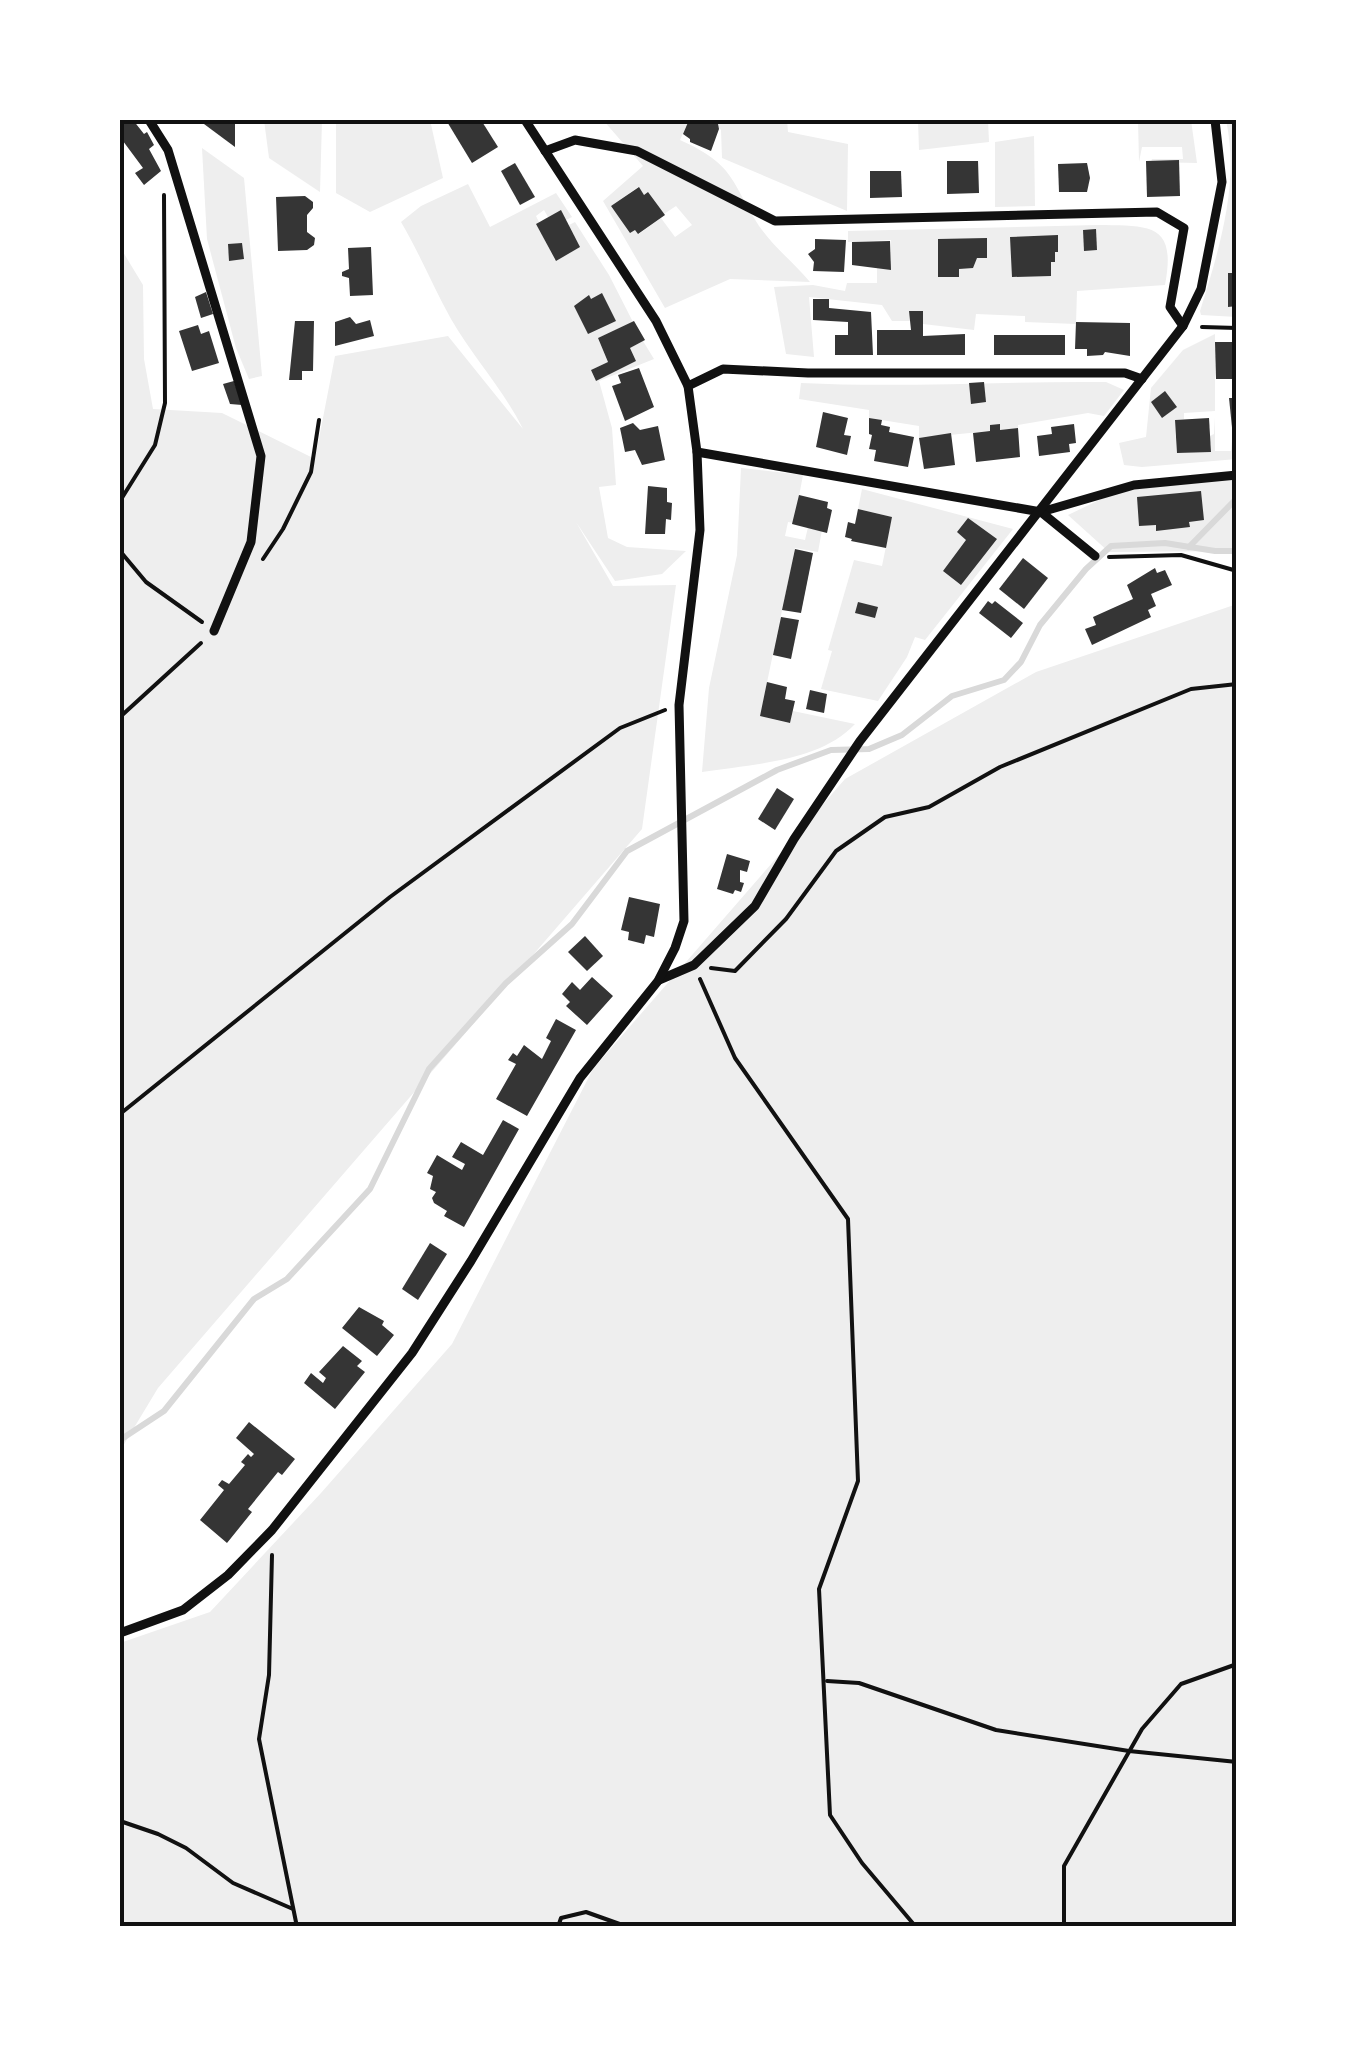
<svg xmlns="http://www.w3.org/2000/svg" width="1357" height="2047" viewBox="0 0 1357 2047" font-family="'DejaVu Sans',sans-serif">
<rect width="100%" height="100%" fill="#fff"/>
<g fill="#eee" fill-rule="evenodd">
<polygon points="264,120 322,120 320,192 269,158"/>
<polygon points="336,120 430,120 443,178 370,212 336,193"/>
<path d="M603,120H689L680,140C738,166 730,183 762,230C776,249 795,264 810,282L730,279L665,308L603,201L643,166ZM638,187L644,195L648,193L664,214L676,206L692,225L675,237L661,218L639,234L635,230L630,232L611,206Z"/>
<polygon points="712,120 787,120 788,132 848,144 847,211 722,158 721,130"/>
<polygon points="918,120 988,120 989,142 919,150"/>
<polygon points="1138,120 1191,120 1197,163 1151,162 1152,159 1183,159 1182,147 1142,147 1139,162"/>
<path d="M1226,120H1237V317L1201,315L1200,311C1219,250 1240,184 1226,120Z"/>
<polygon points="1034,136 1035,206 995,207 995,142"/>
<polygon points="202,148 244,178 262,376 249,379 236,348 207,239"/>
<path d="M468,184L490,227L556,193L572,217L566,220L548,217L544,210L536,216L539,222L537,225L555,260L569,225L575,222L609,275L633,322L598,338L608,362L591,370L596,381L636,361L630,348L643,341L654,359L599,381L612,428L616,485L599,487L608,538L627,547L686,551L662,574L615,581L576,522L613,586L676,585L642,829L158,1388L120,1451V247L143,285L144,359L153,409L222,413L315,459L335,356L448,336L523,429C503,389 473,357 451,319C433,287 420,254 401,222L421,206Z"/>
<path d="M1097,225C1149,226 1177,222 1165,285L1077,291L1076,324L1025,322V316L976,314L974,330L923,324V311H910V321H892L882,305L809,297L814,357L786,354L774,287L813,285L845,291L847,283H877V264H891V240L848,242V231Z"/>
<polygon points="1215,334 1215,411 1184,413 1184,419 1175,420 1177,453 1211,451 1210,436 1214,434 1215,417 1215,451 1231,451 1233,430 1237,459 1142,467 1124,465 1119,443 1146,437 1151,388 1183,350"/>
<path d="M1106,382L1124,390L1104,416L1088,413L1018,425V428L1000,430L999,425H991L990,431L919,438V426L869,418V410L799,399L801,383C902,388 1004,381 1106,382Z"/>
<path d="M741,468L803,475L794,523L788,522L785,536L805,540L808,527L822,530L818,552L795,548L760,716L789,723L793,711L855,724C820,762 752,764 702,772L709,688L737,555Z"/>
<polygon points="1237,476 1237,551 1109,552 1068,515 1116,492"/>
<polygon points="862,489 1013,529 925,640 915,637 907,657 878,701 821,689 832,651 828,650 854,560 882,566 892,517 858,509"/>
<polygon points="1237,604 1237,1927 120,1927 120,1643 210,1612 321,1493 452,1344 593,1069 845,779 1036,672"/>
</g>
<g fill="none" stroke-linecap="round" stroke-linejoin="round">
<g stroke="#d9d9d9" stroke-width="6">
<polyline points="1189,547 1237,498"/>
<polyline points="120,1440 164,1411 254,1299 287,1279 370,1189 429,1069 506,983 572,924 627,851 777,770 831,750 869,749 902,735 952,696 1004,680 1021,662 1040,625 1086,569 1111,546 1165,543 1215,551 1237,551"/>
</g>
</g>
<g fill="#353535">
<polygon points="120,120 133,120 144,134 147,132 154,145 149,149 161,171 144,185 135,173 143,168 120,137"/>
<polygon points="204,120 235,120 235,147 204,124"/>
<polygon points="446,120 481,120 498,147 472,163"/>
<polygon points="689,120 712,120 718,124 719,129 711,151 690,142 690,139 683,134"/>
<polygon points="1179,160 1180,196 1147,197 1146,161"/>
<polygon points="947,161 978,161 979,193 947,194"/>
<polygon points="515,163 535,197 520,205 501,171"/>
<polygon points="1087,163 1090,178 1087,192 1059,192 1058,164"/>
<polygon points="870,171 901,171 902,197 870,198"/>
<polygon points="639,187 644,195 648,192 665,215 638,234 635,230 630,233 611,206"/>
<polygon points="305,196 313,202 313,208 307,215 307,232 315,238 314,245 307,250 278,251 276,197"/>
<polygon points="561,210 580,247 556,261 536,224"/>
<polygon points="1096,229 1097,250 1084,251 1083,230"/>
<polygon points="1058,235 1058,252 1055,252 1055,262 1051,262 1051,276 1012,277 1010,237"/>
<polygon points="987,238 987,258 977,258 973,268 959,269 959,277 938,277 938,239"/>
<polygon points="815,239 846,240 844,272 813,271 814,262 808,254 815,249"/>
<polygon points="890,241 891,270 852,265 852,242"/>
<polygon points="242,243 244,259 229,261 228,244"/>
<polygon points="371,247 373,295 350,296 349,278 342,276 342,272 349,269 348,248"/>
<polygon points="1228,273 1237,273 1237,306 1228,307"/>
<polygon points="206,292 213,314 201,318 195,297"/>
<polygon points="602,293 616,321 588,334 574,306 589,295 591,299"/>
<polygon points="813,299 829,299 829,308 871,312 873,355 835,355 835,335 848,335 848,322 813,320"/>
<polygon points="909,311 923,311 923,336 965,334 965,355 877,355 877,330 911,330"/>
<polygon points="350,317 356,324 370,320 374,336 335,346 335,322"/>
<polygon points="295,321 314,321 313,371 302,371 302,380 289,380"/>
<polygon points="634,321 645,340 630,348 636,361 596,381 591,370 608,362 598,338"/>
<polygon points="1076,322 1130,323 1130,356 1105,352 1103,355 1087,356 1087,349 1075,349"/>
<polygon points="198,325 201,334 209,331 219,363 192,371 179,331"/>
<rect x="994" y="335" width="71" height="20"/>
<polygon points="1215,342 1237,342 1236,379 1216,379"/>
<polygon points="639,368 654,407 625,421 612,386 621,383 618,375"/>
<polygon points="234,381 242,405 230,404 223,384"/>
<polygon points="984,382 986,402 971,404 969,383"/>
<polygon points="1165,391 1177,407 1162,418 1151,402"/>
<polygon points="1229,398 1237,398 1237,447 1234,447"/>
<polygon points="823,412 848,418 844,435 851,436 847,455 816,447"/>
<polygon points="869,418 882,420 881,425 890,427 889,432 914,437 908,467 874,461 876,450 869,449 872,435 869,434"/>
<polygon points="1209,418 1211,452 1177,453 1175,420"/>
<polygon points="633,423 640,430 658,426 665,460 642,465 635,450 625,452 620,428"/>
<polygon points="1000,424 1000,430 1018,428 1020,457 976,462 973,433 990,431 990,425"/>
<polygon points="1074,424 1076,443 1069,444 1070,452 1039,456 1037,436 1052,434 1051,427"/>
<polygon points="951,433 955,465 924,469 919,438"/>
<polygon points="648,486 667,488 667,502 672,503 671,520 666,519 665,534 645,534"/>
<polygon points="1201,491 1204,520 1189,522 1190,527 1156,531 1156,525 1139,526 1137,497"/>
<polygon points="799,495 828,502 827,508 832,510 827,533 792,524"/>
<polygon points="858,509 892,517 886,548 851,541 852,539 845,537 848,522 855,524"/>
<polygon points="968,518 997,539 961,585 943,571 966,540 957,532"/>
<polygon points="795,549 813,553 801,613 782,610"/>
<polygon points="1023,558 1048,578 1024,609 999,589"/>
<polygon points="1155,568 1157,573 1165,570 1172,585 1151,594 1156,606 1148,610 1151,617 1092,645 1085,629 1096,625 1093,617 1133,599 1127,585"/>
<polygon points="988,601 992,604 995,601 1023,623 1011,638 979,613"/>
<polygon points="858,602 878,607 875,618 855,613"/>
<polygon points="781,617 799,620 791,659 773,655"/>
<polygon points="767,682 787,687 785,699 795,701 790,723 760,716"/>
<polygon points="810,690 827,694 824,713 806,709"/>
<polygon points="777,788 794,799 775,830 758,819"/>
<polygon points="727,854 750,861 747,872 740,870 740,882 744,883 741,892 735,890 733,894 717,889"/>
<polygon points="629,897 660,904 654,937 646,935 644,944 628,940 629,932 621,930"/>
<polygon points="585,936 603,956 587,971 568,952"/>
<polygon points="592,977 613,996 587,1025 566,1006 570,1002 562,994 572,982 580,990"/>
<polygon points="556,1019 576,1030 527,1116 496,1099 516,1064 508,1060 513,1053 517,1056 524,1045 542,1059 551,1041 546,1038"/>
<polygon points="503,1120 519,1129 464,1227 444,1216 447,1211 434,1203 432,1198 436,1192 430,1189 433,1176 427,1173 437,1155 462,1170 465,1164 452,1157 461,1142 483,1155"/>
<polygon points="430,1243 447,1254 418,1300 402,1289"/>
<polygon points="359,1307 384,1321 382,1325 394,1335 377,1356 342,1328"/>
<polygon points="343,1346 362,1361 357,1366 365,1372 335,1409 304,1383 311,1373 323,1383 326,1378 319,1372"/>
<polygon points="249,1422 295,1459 282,1475 278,1472 248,1509 252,1512 227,1543 200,1520 224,1490 218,1485 222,1480 229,1484 245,1465 241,1462 248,1454 251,1457 254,1454 236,1438"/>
</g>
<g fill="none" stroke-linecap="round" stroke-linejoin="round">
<g stroke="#111" stroke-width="4">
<polyline points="1202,327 1237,328"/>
<polyline points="120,501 155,445 165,403 164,195"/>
<polyline points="120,551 146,582 202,622"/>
<polyline points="1109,557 1181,555 1237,571"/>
<polyline points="263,559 283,529 311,472 319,420"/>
<polyline points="120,717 201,643"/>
<polyline points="711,968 735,971 786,919 836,851 885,817 929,807 1000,767 1191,689 1237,684"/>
<polyline points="700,979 735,1058 848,1219 858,1481 819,1589 830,1815 862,1863 916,1927"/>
<polyline points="120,1114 390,897 620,728 665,710"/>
<polyline points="272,1555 269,1675 259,1739 297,1927"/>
<polyline points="827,1681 859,1683 996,1730 1129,1751 1237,1762"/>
<polyline points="120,1821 158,1834 186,1848 233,1883 293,1909"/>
<polyline points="558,1927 561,1918 586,1912 628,1927"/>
<polyline points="1064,1927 1064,1866 1142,1729 1181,1684 1237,1664"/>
</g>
<g stroke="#111" stroke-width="9">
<polyline points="149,120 168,150 261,456 251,542 214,631"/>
<polyline points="545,151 575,140 637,151 775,221 1157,212 1184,228 1170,307 1183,326"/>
<polyline points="688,386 723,369 808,373 1125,373 1142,379"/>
<polyline points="697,452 1041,512 1134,485 1237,475"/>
<polyline points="1041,512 1095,556"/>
<polyline points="659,980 694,965 755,906 794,839 860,741 1183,326 1201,289 1222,182 1215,120"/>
<polyline points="120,1633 183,1610 228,1575 272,1530 412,1353 471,1261 580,1078 658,981 675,948 684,921 679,705 700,530 697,452 688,386 656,321 525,120"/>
</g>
</g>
<rect width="1357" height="2047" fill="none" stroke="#ffffff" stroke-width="245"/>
<rect x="122" y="122" width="1112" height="1802" fill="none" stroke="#111" stroke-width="4"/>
</svg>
